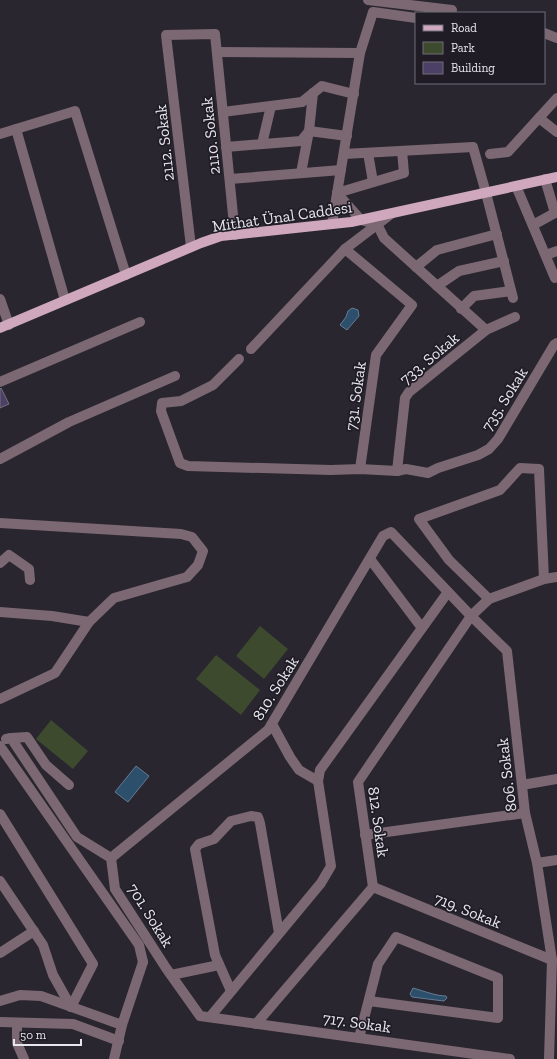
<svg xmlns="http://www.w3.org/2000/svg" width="557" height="1059" viewBox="0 0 557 1059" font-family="'Zilla Slab',serif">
<rect width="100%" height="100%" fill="#292630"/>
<g fill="#3d4a2d">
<polygon points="260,626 288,649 264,679 236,656"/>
<polygon points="216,655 260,690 241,715 196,679"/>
<polygon points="51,720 88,751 73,769 36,739"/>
</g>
<g fill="#2c4f6c" stroke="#647c93">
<polygon points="352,308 358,310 359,316 347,330 340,325 346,317 348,311"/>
<polygon points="136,766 149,776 128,802 115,792"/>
<path d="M413,988C424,991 436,996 446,996L447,998L444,1001L412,997L410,994Z"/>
</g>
<polygon fill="#4c4066" stroke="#73707c" points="1,388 9,404 0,408 0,389"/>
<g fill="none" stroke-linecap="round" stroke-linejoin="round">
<g stroke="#7b6872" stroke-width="10">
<polyline points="368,0 452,10"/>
<polyline points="544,33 557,38"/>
<polyline points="217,52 360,53"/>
<polyline points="223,112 302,102 322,86 354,94"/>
<polyline points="539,118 557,132"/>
<polyline points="16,129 65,300"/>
<polyline points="0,134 75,111 126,275"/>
<polyline points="262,144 271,106"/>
<polyline points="226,147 301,141 309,131 313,93"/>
<polyline points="368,153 373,182"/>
<polyline points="344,154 473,147 486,193 513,298"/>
<polyline points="490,154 508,152 557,98"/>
<polyline points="301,173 309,131 347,136"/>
<polyline points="230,179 341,170"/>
<polyline points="545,179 555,213"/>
<polyline points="516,186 555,278"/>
<polyline points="337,193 404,173 402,151"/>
<polyline points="337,193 361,220 368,222"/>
<polyline points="332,224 360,53 373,12 416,18"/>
<polyline points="377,224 384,238 486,330"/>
<polyline points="533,225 555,213 557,213"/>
<polyline points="191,247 166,35 215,34 235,235"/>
<polyline points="345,249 412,305 376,355 360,469"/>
<polyline points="546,255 557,251"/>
<polyline points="416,267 437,250 497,234"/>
<polyline points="437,286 459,271 504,261"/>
<polyline points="0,299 9,325"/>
<polyline points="461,309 474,296 511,291"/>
<polyline points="251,349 345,249 391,214"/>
<polyline points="239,359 213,385 181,401 162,403 161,411 180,463 188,466 331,470 360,469 397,471 406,469 428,473 438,468 478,455 489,449 498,439 554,345 557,343"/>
<polyline points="0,382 140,322"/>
<polyline points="0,459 69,422 175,376"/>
<polyline points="397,471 405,398 409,392 486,330 515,317"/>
<polyline points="0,523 181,534 192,537 203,551 198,565 187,577 114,598 89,622 55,673 0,699"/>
<polyline points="370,559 422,628"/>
<polyline points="0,563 9,555 29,569 30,580"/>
<polyline points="489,599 449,560 419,519 500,490 520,468 539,469 544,579"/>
<polyline points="0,612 52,616 89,622"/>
<polyline points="272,724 290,757 299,770 318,781"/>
<polyline points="11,738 77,837 111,858 115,889 166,968 200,1016 510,1059"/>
<polyline points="6,739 11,738 27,737 46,765 69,785"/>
<polyline points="0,746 139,945 143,962"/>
<polyline points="522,785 557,779"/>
<polyline points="0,814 93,964 71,1007"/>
<polyline points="365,835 525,813"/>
<polyline points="111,858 268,730 383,536 391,532 471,616 507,651 525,813 537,863 552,960 549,1059"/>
<polyline points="537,863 557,860"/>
<polyline points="0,881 43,945 53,975 71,1007"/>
<polyline points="373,887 552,960"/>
<polyline points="0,953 34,931"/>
<polyline points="171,975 219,965"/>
<polyline points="231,991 215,955 195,849 199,844 214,839 231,821 251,816 258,817 260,823 279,933"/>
<polyline points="0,1001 20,995 41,996 122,1025"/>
<polyline points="210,1017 321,883 331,866 318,781 320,770 448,592"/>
<polyline points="0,1022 73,1024 119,1041"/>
<polyline points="17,1023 17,1043 24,1059"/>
<polyline points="256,1024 373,887 358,782 471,616 489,599 544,579 557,577"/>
<polyline points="359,1038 378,964 396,937 498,978 498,1018 369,1001"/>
<polyline points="114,1059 122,1025 143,962"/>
</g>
<polyline stroke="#cfa8be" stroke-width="10" points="0,328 201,243 221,236 351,222 557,177"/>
</g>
<g text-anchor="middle" stroke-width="3.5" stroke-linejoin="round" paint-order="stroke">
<g font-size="16" fill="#e8e6ed" stroke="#1f1c26">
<text transform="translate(210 136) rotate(-96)" y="6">2110. Sokak</text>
<text transform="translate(164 143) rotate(-96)" y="6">2112. Sokak</text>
<text transform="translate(282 216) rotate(-8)" y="6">Mithat Ünal Caddesi</text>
<text transform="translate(429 358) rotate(-40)" y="6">733. Sokak</text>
<text transform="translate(355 396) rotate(-82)" y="6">731. Sokak</text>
<text transform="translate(504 399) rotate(-58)" y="6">735. Sokak</text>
<text transform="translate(275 688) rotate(-58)" y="6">810. Sokak</text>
<text transform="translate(506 775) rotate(-97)" y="6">806. Sokak</text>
<text transform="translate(379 822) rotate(82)" y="6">812. Sokak</text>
<text transform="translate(468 910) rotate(22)" y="6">719. Sokak</text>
<text transform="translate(151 915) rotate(58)" y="6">701. Sokak</text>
<text transform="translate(357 1022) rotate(8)" y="6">717. Sokak</text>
</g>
</g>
<rect x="415" y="12" width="130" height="72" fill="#1f1c26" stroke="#6f6d76"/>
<rect x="423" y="25" width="20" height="6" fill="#cfa8be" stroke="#6f6d76"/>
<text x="451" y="32" font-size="12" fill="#e8e6ed">Road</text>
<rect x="423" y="42" width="20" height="12" fill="#3d4a2d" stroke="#6f6d76"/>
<text x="451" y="52" font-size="12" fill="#e8e6ed">Park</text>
<rect x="423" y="62" width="20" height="12" fill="#4c4066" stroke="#6f6d76"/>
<text x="451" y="72" font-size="12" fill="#e8e6ed">Building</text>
<path d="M14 1039v6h67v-6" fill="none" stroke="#e8e6ed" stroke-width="2"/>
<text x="20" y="1039" font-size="12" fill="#e8e6ed" stroke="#1f1c26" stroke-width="3" paint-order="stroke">50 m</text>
</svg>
